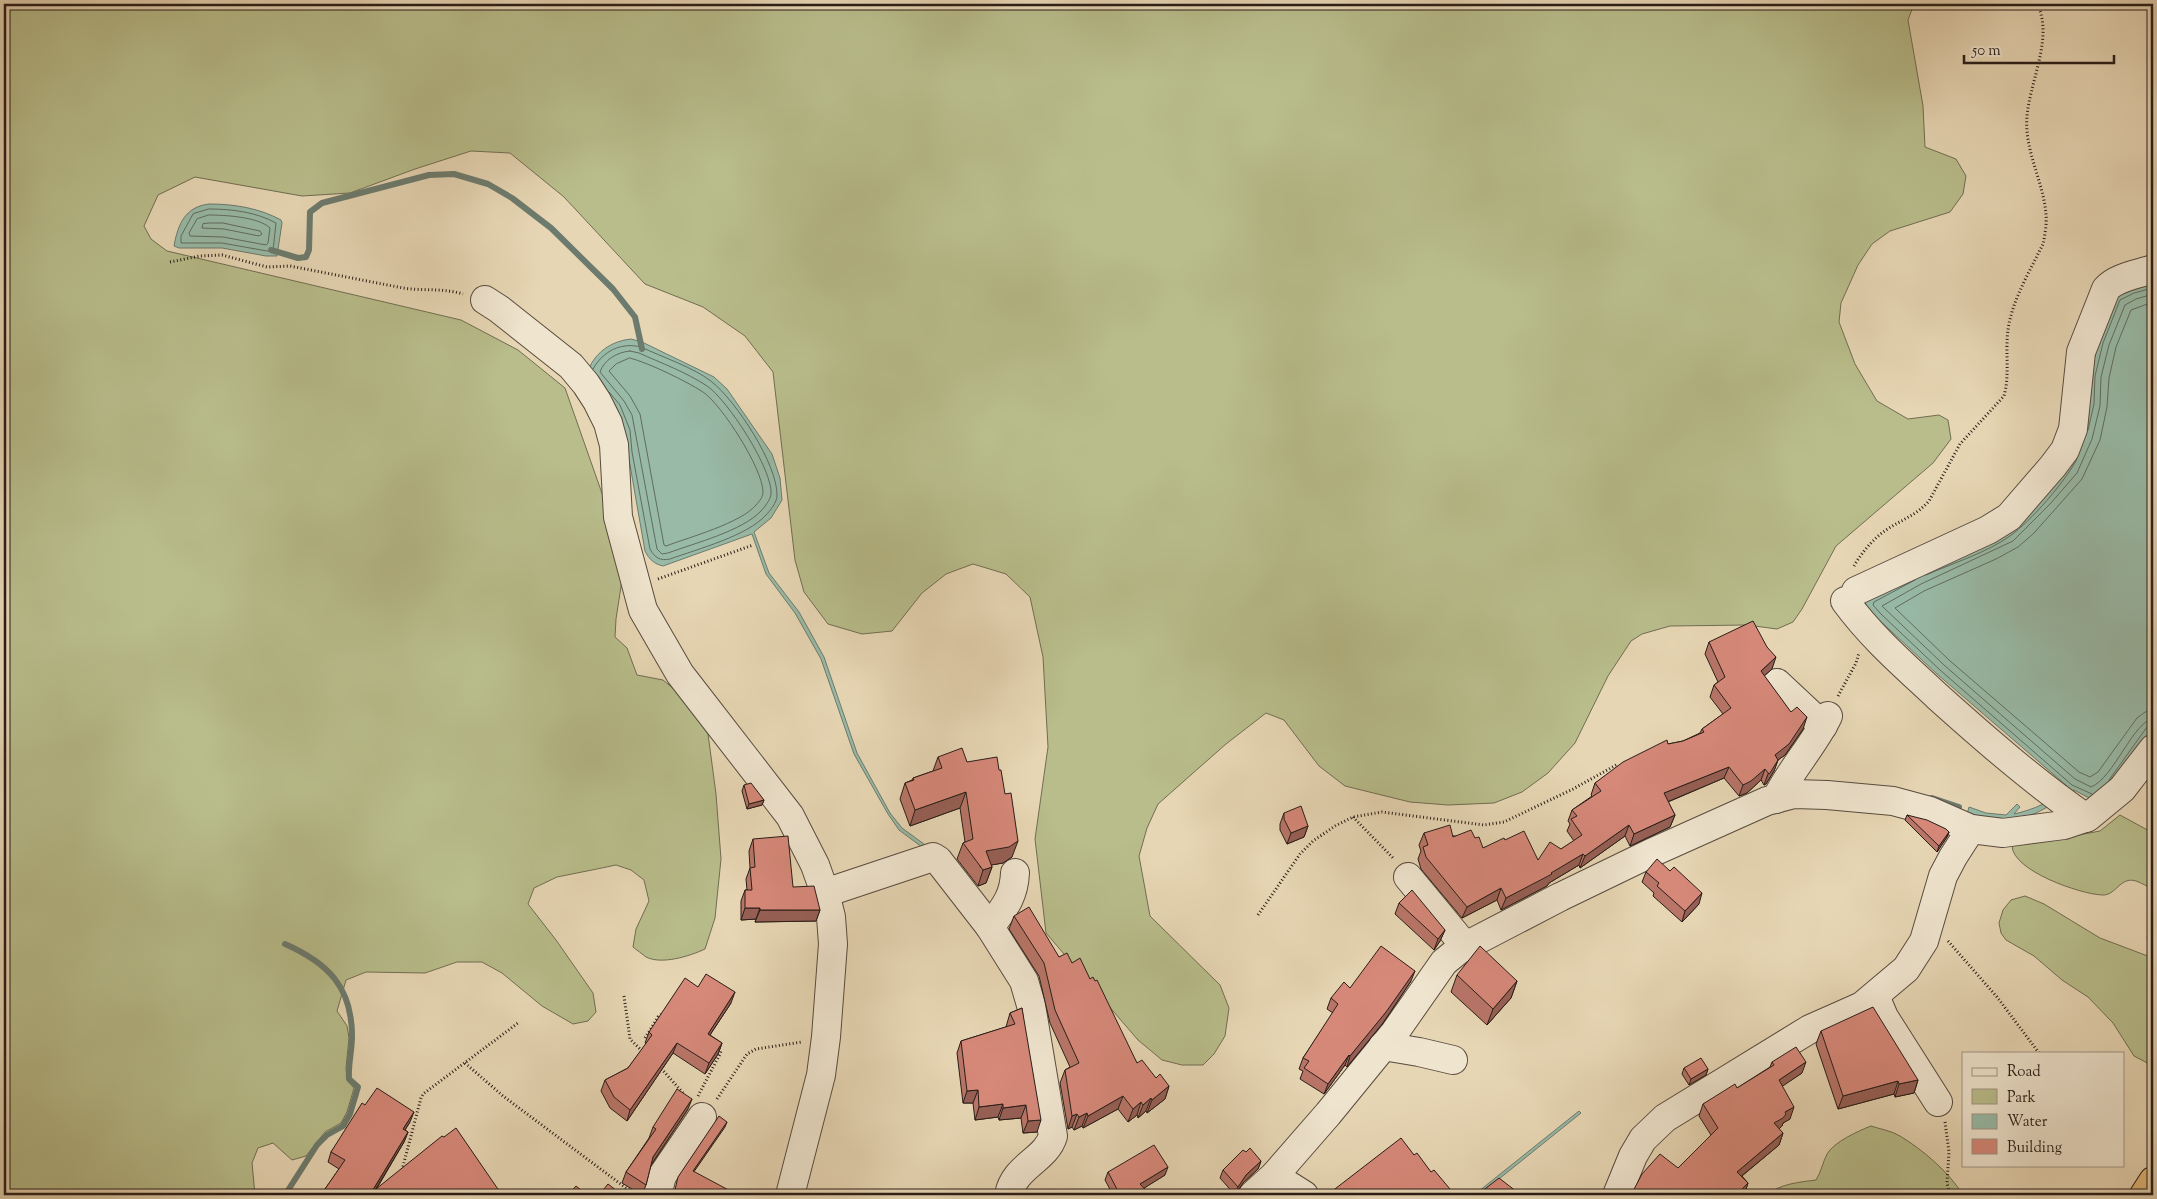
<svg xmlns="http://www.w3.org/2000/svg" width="2157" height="1199" viewBox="0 0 2157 1199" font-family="'Sorts Mill Goudy',serif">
<rect width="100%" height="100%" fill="#e7d6b4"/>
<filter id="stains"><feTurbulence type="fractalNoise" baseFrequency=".004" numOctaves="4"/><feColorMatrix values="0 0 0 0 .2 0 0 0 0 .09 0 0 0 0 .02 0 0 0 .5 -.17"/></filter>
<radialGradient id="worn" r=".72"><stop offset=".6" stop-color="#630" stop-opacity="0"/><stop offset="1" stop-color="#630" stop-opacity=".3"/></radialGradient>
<g fill="#b8bd8b" stroke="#706d52">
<path d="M4,4H1914L1908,20L1923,106L1925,147L1956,159L1966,176L1963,194L1950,212L1890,231L1872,244L1858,265L1841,303L1839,322L1855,364L1877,401L1908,419L1939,415L1948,420L1951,439L1933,463L1836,546L1802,609L1793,622L1777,629L1747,625L1670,626L1642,634L1631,641L1608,676L1575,743L1548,773L1522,792L1494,803L1448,805L1410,802L1345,786L1319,766L1284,720L1266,713L1226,744L1158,804L1147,828L1139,856L1150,916L1220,985L1229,1008L1225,1036L1214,1054L1203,1065H1182L1162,1060L1138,1040L1046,933L1035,839L1048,747L1043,657L1030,597L1006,574L973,564L946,574L922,593L892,631L862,634L828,624L804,592L795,560L773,372L745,336L703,307L645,284L564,197L510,153L471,151L415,169L350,193L302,196L195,177L158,195L144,226L151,239L167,251L461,320L518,350L565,388L611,519L624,567L616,619L615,637L627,648L637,675L663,680L680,694L708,734L716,794L721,859L715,918L705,949C690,956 662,965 646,957C642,954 637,950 633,947L636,929L649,901L644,880L631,870L616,865L592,870L557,877L534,888L528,904L556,940L593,993L596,1012L588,1021L573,1024L542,1006L502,973L482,962H457L425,973L366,972L346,980L337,1011L347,1026L349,1038L346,1068L347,1080L354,1088L347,1112L341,1123L325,1132L306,1156L292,1160L273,1143L258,1148L252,1163L255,1195H4Z"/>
<path d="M2120,815L2153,833V889C2148,887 2142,883 2136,881C2120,876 2116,896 2102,895C2080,894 2013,871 2012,846L2017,841L2073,836L2100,831Z"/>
<polygon points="2025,896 2044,904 2100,938 2153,958 2153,1066 2134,1056 2113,1023 2088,997 2062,980 2034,956 2006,940 2001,933 1999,923 2003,910 2011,900"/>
<path d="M1871,1126C1880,1129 1892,1131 1900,1136C1923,1150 1949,1172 1963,1195H1767C1779,1184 1800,1182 1816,1180C1821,1172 1823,1162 1827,1154C1834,1142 1858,1131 1871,1126Z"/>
</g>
<g fill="#98baa7" stroke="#6c7b6e">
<path d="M209,204C234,204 259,208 281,220L282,223L277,256H266L222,248H179L174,246C178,224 185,207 209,204Z"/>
<path d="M2153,283V727L2133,758L2093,800L2074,790C2034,817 2016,828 1967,814L1969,807L1986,813L2006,815L2017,804L2020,807L2014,814C2032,810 2056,801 2067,786L1937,674L1877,618L1863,601L2020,520L2094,360L2098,341L2118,295L2132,288Z"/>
<path d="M631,339L642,342L714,377L727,389L772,454L780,478L782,500L771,518L754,532L769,573L799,612L824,657L857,753L890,813L902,828L928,847L926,850L899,830L888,814L854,754L821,659L795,613L766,574L752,534L663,566C654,564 649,559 645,551L622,419L589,368C597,351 612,341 631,339Z"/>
<polygon points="1579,1111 1581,1113 1479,1195 1474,1195"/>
</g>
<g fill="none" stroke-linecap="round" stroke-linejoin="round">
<g stroke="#606c60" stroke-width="1">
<path d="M209,209C232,209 256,212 276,223L273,251H267L222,243H181V236L193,214Z"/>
<path d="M209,215C225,215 259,217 270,228L268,243L266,245L223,237L190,236L189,233L197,219Z"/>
<polygon points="210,223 223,223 260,231 262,234 259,236 224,229 202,228 203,224"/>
<path d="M2153,294L2136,299L2125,305L2109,345L2101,377L2100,406L2092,439L2077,473L2050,504L2013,541L1921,584L1882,606L1944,665L2006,719L2075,779L2091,787C2114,778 2134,720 2153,719"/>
<polyline points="2153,302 2131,310 2116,347 2109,378 2107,407 2100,440 2082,479 2034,533 2018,547 1996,559 1924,591 1895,608 1949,660 2079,772 2090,777 2098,772 2137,718 2145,712 2153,711"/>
<path d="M630,351L639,353C661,363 686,372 707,386C727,399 774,471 771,495C770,500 764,508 761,511C742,531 695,543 668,553L662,554L657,549L632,415L624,401L600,372C604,360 617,352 630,351Z"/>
<path d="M630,358C649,363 686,381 703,392C722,405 763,469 763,492C763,497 759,502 756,505C741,523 690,537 666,546L664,545L640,414L630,396L609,371L616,364Z"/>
<path d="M593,369C603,351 621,342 641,347C662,357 695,368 712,382C736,401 778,465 777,496C777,502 770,511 766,515C747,536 698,549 670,559C660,561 655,558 650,549L632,452L630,430L620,405L609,392"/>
<polyline points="2088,430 2094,404 2095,376 2103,343 2120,300 2134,293 2153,288"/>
<path d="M1926,575C1953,563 1986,553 2010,536C2031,521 2065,482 2077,459"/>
<polyline points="1915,580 1874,602 1873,605 1881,614 1940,670 2072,785 2092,794"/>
<polyline points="2109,780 2147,727 2153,725"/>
</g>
<g stroke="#6c7b6e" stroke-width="6">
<polyline points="271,250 298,258 306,257 309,250 310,212 322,203 429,175 454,174 488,184 512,198 551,228 613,289 635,317 642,349"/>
<polyline points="1932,798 1959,807"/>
<path d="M285,1195L317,1145L327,1135L343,1126L350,1114L358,1087L349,1079C348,1064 352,1051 352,1036C352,987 328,963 285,944"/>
</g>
<defs>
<g id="minor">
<polyline points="485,300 499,309 571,366 586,384 597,401 608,423 614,445 618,517 643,610 680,674 790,816 815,865 825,893 831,917 833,944 826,1037 821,1075 790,1195"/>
<path d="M1856,591L1988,530L2009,517L2053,466L2065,450L2073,429L2081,352L2106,289C2116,277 2139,274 2153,269"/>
<path d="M1845,601C1872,638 1905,666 1938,697C1986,740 2033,781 2086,818"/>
<polyline points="1777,683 1823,726"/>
<path d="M1776,799C1791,769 1814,745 1828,716"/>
<polyline points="1408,877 1465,946"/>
<path d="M825,893L933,857L938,860L990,927L1024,981L1031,1005L1053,1136C1046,1160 1014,1166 1009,1195"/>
<path d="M990,927C1004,908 1014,897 1015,873"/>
<polyline points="1875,996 1884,1017 1938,1102"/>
<polyline points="1383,1046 1419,1052 1453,1060"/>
<polyline points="1274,1176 1304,1195"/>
<polyline points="657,1195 662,1176 702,1117"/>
<polyline points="1253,1195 1274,1176 1328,1114 1395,1032 1444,962 1460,949 1560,897 1651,853 1767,801 1794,794 1827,795 1893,801 1930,811 1971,829 2003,833 2064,825 2088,817 2122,789 2153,749"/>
<polyline points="1617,1195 1633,1156 1643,1139 1665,1118 1810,1029 1862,1006 1906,969 1924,941 1943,876 1953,857 1971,829"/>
</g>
<polyline id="highway" points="2144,1195 2153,1181"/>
</defs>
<use href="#minor" stroke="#584b3f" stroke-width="30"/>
<use href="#highway" stroke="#291d18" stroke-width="30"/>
<g stroke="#291d18" stroke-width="3" stroke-dasharray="1 2.5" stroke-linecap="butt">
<path d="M170,262L200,256L222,255L267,267L290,266L403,288C423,291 444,288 463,294"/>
<path d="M1854,566C1862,552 1873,539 1886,530C1901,520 1917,515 1929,501L1960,444L2004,396C2010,375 2005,352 2008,330C2012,300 2030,271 2043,244C2045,235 2047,223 2046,214C2043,180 2024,150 2027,116C2030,81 2054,36 2037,4"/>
<polyline points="658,579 753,545"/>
<polyline points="1838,696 1856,663 1859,653"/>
<polyline points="1353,817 1394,859"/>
<polyline points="1258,915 1300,854 1313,841 1335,826 1353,817 1382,812 1484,825 1504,822 1573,789 1618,764"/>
<polyline points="1948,941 1997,997 2039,1053"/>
<polyline points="624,996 630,1039 643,1052"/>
<polyline points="645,1038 658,1017 663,1013"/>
<polyline points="465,1063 503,1096 634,1194"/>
<polyline points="659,1066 683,1093"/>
<polyline points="698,1096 720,1054 721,1051 717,1047"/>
<polyline points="717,1099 747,1054 756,1049 802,1042"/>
<polyline points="1945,1122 1949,1152 1947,1183 1950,1195"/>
<polyline points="402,1170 421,1098 423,1094 518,1023"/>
</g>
<use href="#minor" stroke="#efe4ce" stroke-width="28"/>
<use href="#highway" stroke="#e4bb7a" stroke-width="28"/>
</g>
<g fill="#b87568" stroke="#291d18">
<polygon points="1709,642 1772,669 1764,676 1803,729 1785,755 1778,760 1774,771 1766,784 1764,785 1761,780 1747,793 1739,796 1724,778 1668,802 1675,815 1670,827 1630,846 1625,836 1580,868 1579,865 1549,883 1547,886 1501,910 1497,900 1462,918 1421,869 1418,859 1421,851 1419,845 1424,833 1475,838 1483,848 1505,840 1538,860 1561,849 1574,841 1567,831 1570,824 1568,821 1572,810 1592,796 1591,795 1595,783 1668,744 1683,741 1700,733 1702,729 1723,714 1710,697 1714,685 1718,682 1705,654"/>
<polygon points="938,757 967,762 1012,857 1003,863 991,865 992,867 986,883 978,886 957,859 963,843 965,842 960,808 910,826 900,799 905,783 912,780 913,778 933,771"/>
<polygon points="744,785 764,800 762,805 747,809 742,791"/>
<polygon points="1284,813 1308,826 1304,837 1287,844 1280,830 1280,824"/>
<polygon points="1907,815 1949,832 1947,837 1937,852 1905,820"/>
<polygon points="753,839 793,887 820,910 816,921 755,922 756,919 741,920 741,901 745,890 747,890 746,879 750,868 749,851"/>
<polygon points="1646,872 1699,904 1682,922 1653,896 1654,893 1642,882"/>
<polygon points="1399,903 1445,930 1440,941 1434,950 1395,914"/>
<polygon points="1014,916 1059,957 1072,963 1090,979 1137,1063 1156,1078 1169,1086 1165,1099 1147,1113 1146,1111 1138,1118 1137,1115 1128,1122 1118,1109 1083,1128 1082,1126 1074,1130 1072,1127 1068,1129 1060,1083 1065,1070 1070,1067 1050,1023 1039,976 1009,929"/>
<polygon points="2153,917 2153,941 2147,938 2149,931 2147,930"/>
<polygon points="1457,975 1517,981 1511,998 1487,1025 1451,992"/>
<polygon points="1411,981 1383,1023 1347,1067 1345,1065 1324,1094 1300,1079 1303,1071 1299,1069 1303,1058 1333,1013 1327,1009 1331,998 1350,988"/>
<polygon points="698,987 731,1003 710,1035 722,1043 718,1054 705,1074 673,1053 627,1121 610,1108 601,1091 605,1080 628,1068 646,1044 645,1043 649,1032"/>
<polygon points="1022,1008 1037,1132 1023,1133 1021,1118 999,1120 998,1117 975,1120 973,1103 963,1103 957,1053 961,1041 1006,1027 1010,1013"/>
<polygon points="1821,1031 1918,1080 1914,1093 1895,1097 1894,1094 1838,1109 1816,1044"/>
<polygon points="1772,1062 1802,1073 1782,1086 1790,1119 1783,1123 1782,1126 1779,1129 1783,1133 1779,1145 1742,1176 1748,1183 1744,1195 1631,1195 1678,1168 1711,1135 1699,1116 1703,1104 1737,1088 1770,1067"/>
<polygon points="1684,1068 1708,1069 1706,1075 1689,1085 1682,1074"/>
<polygon points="365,1105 410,1122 405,1130 408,1132 404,1142 376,1190 502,1195 322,1195 325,1189 339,1169 328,1162 331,1152"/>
<polygon points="688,1109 651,1165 646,1185 642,1195 622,1183 626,1172 649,1138 653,1127"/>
<polygon points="1261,1161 1258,1169 1243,1183 1235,1195 1220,1178 1223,1170"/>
<polygon points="1108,1172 1165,1175 1144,1188 1150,1195 1113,1195 1105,1180"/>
</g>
<g fill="#965f55" stroke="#291d18">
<polygon points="1776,657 1772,669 1756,683 1761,671"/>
<polygon points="1807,717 1803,729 1785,755 1778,760 1774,771 1766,784 1764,785 1775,755"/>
<polygon points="1729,767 1724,778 1660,805 1664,793"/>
<polygon points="1765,769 1761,780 1747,793 1739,796 1743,785"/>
<polygon points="966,792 960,808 910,826 915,810"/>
<polygon points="764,800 762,805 747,809 749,804"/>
<polygon points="1675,815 1670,827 1630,846 1634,834"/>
<polygon points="1629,825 1625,836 1580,868 1585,856"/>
<polygon points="1308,826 1304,837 1287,844 1291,833"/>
<polygon points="1949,832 1947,837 1937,852 1939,846"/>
<polygon points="1018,841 1012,857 1003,863 980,867 986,851"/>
<polygon points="1583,854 1579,865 1549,883 1547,886 1501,910 1506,898"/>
<polygon points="992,867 986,883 978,886 983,870"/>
<polygon points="1501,888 1497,900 1462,918 1467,907"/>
<polygon points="1702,893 1699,904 1682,922 1685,911"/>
<polygon points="745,908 760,908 756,919 741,920"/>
<polygon points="760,910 820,910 816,921 755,922"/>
<polygon points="1445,930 1440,941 1434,950 1438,939"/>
<polygon points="1415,971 1411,981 1383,1023 1347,1067 1350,1056"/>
<polygon points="1517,981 1511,998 1487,1025 1493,1009"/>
<polygon points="735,992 731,1003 704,1044 708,1034"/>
<polygon points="677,1043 673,1053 627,1121 630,1110"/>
<polygon points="722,1043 718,1054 705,1074 709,1063"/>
<polygon points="1349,1055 1345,1065 1324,1094 1328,1084"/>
<polygon points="1806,1062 1802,1073 1774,1092 1779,1080"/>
<polygon points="1708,1069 1706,1075 1689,1085 1691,1079"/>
<polygon points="1918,1080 1914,1093 1895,1097 1899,1084"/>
<polygon points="1898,1081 1894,1094 1838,1109 1843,1096"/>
<polygon points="1169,1086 1165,1099 1147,1113 1152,1100"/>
<polygon points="978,1090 973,1103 963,1103 967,1091"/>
<polygon points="1123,1096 1118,1109 1083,1128 1088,1116"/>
<polygon points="1151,1098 1146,1111 1138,1118 1143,1105"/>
<polygon points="692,1099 688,1109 649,1168 653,1157"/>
<polygon points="1141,1102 1137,1115 1128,1122 1133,1109"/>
<polygon points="1003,1104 998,1117 975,1120 979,1107"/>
<polygon points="1026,1105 1021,1118 999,1120 1003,1108"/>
<polygon points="1794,1107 1790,1119 1783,1123 1782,1126 1779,1129 1774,1123 1785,1112"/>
<polygon points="414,1112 410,1122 399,1139 403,1129"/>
<polygon points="1087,1113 1082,1126 1074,1130 1079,1117"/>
<polygon points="1077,1114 1072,1127 1068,1129 1072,1116"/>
<polygon points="1041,1120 1037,1132 1023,1133 1028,1121"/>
<polygon points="727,1122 725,1127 691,1176 693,1171"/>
<polygon points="408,1132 404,1142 372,1195 370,1195"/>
<polygon points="1783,1133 1779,1145 1733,1183 1737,1172"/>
<polygon points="1261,1161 1258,1169 1243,1183 1235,1195 1238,1187 1246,1175"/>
<polygon points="1168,1167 1165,1175 1138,1192 1140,1184"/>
<polygon points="1748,1183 1744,1195 1736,1195"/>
</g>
<g fill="#d68879" stroke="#291d18">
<polygon points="1753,621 1767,647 1776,657 1761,671 1791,712 1797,707 1807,717 1789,744 1775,755 1778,760 1770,773 1769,774 1765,769 1751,781 1743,785 1729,767 1664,793 1675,815 1634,834 1629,825 1585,856 1583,854 1551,873 1552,874 1506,898 1501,888 1467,907 1426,857 1423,847 1428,845 1424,833 1450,825 1453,837 1471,830 1475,838 1479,837 1483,848 1504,838 1505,840 1524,831 1538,860 1550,842 1561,849 1582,835 1571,819 1577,816 1572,810 1601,791 1595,783 1623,762 1667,740 1668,744 1683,741 1704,732 1702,729 1731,708 1714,685 1725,677 1709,642"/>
<polygon points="962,748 967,762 997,757 999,770 1001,770 1005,794 1011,793 1018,841 1009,847 986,851 992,867 983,870 963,843 973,839 966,792 915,810 905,783 914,780 913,778 942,768 938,757"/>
<polygon points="751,783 764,800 749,804 744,785"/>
<polygon points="1301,806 1308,826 1291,833 1284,819 1284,813"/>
<polygon points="1907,815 1927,820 1946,829 1949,832 1939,846"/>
<polygon points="788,836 793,887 814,886 820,910 760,910 760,908 745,908 745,890 752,890 750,868 755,867 753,839"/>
<polygon points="1657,859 1670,871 1674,867 1702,893 1685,911 1657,886 1659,883 1646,872"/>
<polygon points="1412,890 1445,930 1438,939 1399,903"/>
<polygon points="1029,907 1059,957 1067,953 1072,963 1080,958 1090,979 1093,977 1095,981 1097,980 1137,1063 1142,1060 1156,1078 1160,1074 1169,1086 1152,1100 1151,1098 1143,1105 1141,1102 1133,1109 1123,1096 1088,1116 1087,1113 1079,1117 1077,1114 1072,1116 1065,1070 1079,1063 1055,1010 1044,963 1014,916"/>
<polygon points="2153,917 2153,934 2149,932 2152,926 2149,925"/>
<polygon points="1381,946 1415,971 1386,1012 1350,1056 1349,1055 1328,1084 1304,1068 1309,1061 1303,1058 1338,1004 1331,998 1344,982 1350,988"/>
<polygon points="1480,946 1517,981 1493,1009 1457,975"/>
<polygon points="706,974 735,992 708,1034 722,1043 709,1063 677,1043 630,1110 614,1097 605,1080 628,1068 652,1035 649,1032 685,978 698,987"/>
<polygon points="1873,1007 1918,1080 1899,1084 1898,1081 1843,1096 1821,1031"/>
<polygon points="1022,1008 1041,1120 1028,1121 1026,1105 1003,1108 1003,1104 979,1107 978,1090 967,1091 961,1041 1015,1024 1010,1013"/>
<polygon points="1796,1047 1806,1062 1779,1080 1794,1107 1785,1112 1786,1114 1783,1118 1774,1123 1783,1133 1737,1172 1748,1183 1736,1195 1631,1195 1642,1174 1660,1154 1678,1168 1718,1128 1703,1104 1735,1084 1737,1088 1774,1065 1772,1062"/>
<polygon points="1701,1058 1708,1069 1691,1079 1684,1068"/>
<polygon points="377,1088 414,1112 403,1129 408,1132 371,1193 442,1136 444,1137 456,1128 502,1195 330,1195 331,1193 325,1189 345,1160 331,1152 362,1103 365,1105"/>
<polygon points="677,1089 692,1099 653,1157 646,1185 626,1172 656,1129 653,1127"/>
<polygon points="719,1116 727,1122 693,1171 736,1194 736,1195 673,1195 674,1194 678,1177"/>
<polygon points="1401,1138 1414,1155 1417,1153 1431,1172 1434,1170 1455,1195 1334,1195 1331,1192"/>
<polygon points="1154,1145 1168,1167 1140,1184 1150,1195 1120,1195 1108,1172"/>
<polygon points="1250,1148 1261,1161 1246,1175 1238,1187 1223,1170 1243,1150 1246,1152"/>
<polygon points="1499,1178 1521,1195 1477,1195"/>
<polygon points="608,1184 621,1194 620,1195 599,1195"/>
<polygon points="576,1186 587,1195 568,1195"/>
</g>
<rect width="2157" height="1199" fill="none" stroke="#e7d6b4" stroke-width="20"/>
<rect x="5" y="5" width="2147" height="1189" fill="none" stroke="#291d18" stroke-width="2.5"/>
<rect x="10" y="10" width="2137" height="1179" fill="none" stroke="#291d18"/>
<rect x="1962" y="1052" width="162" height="115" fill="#efe4ce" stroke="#a09485"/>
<rect x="1972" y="1068" width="25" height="8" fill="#efe4ce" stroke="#a09485"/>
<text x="2007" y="1076" font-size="15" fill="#291d18">Road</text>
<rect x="1972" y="1089" width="25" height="15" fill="#b8bd8b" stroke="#a09485"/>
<text x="2007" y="1102" font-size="15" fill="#291d18">Park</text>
<rect x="1972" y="1114" width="25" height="15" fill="#98baa7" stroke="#a09485"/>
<text x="2007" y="1126" font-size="15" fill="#291d18">Water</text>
<rect x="1972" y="1139" width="25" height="15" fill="#d68879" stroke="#a09485"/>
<text x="2007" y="1152" font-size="15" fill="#291d18">Building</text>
<path d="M1964 55v8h150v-8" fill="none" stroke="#291d18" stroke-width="2.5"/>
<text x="1972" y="55" font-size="15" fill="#291d18" stroke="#efe4ce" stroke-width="4" paint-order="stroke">50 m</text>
<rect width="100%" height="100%" filter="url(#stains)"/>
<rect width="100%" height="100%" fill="url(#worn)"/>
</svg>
